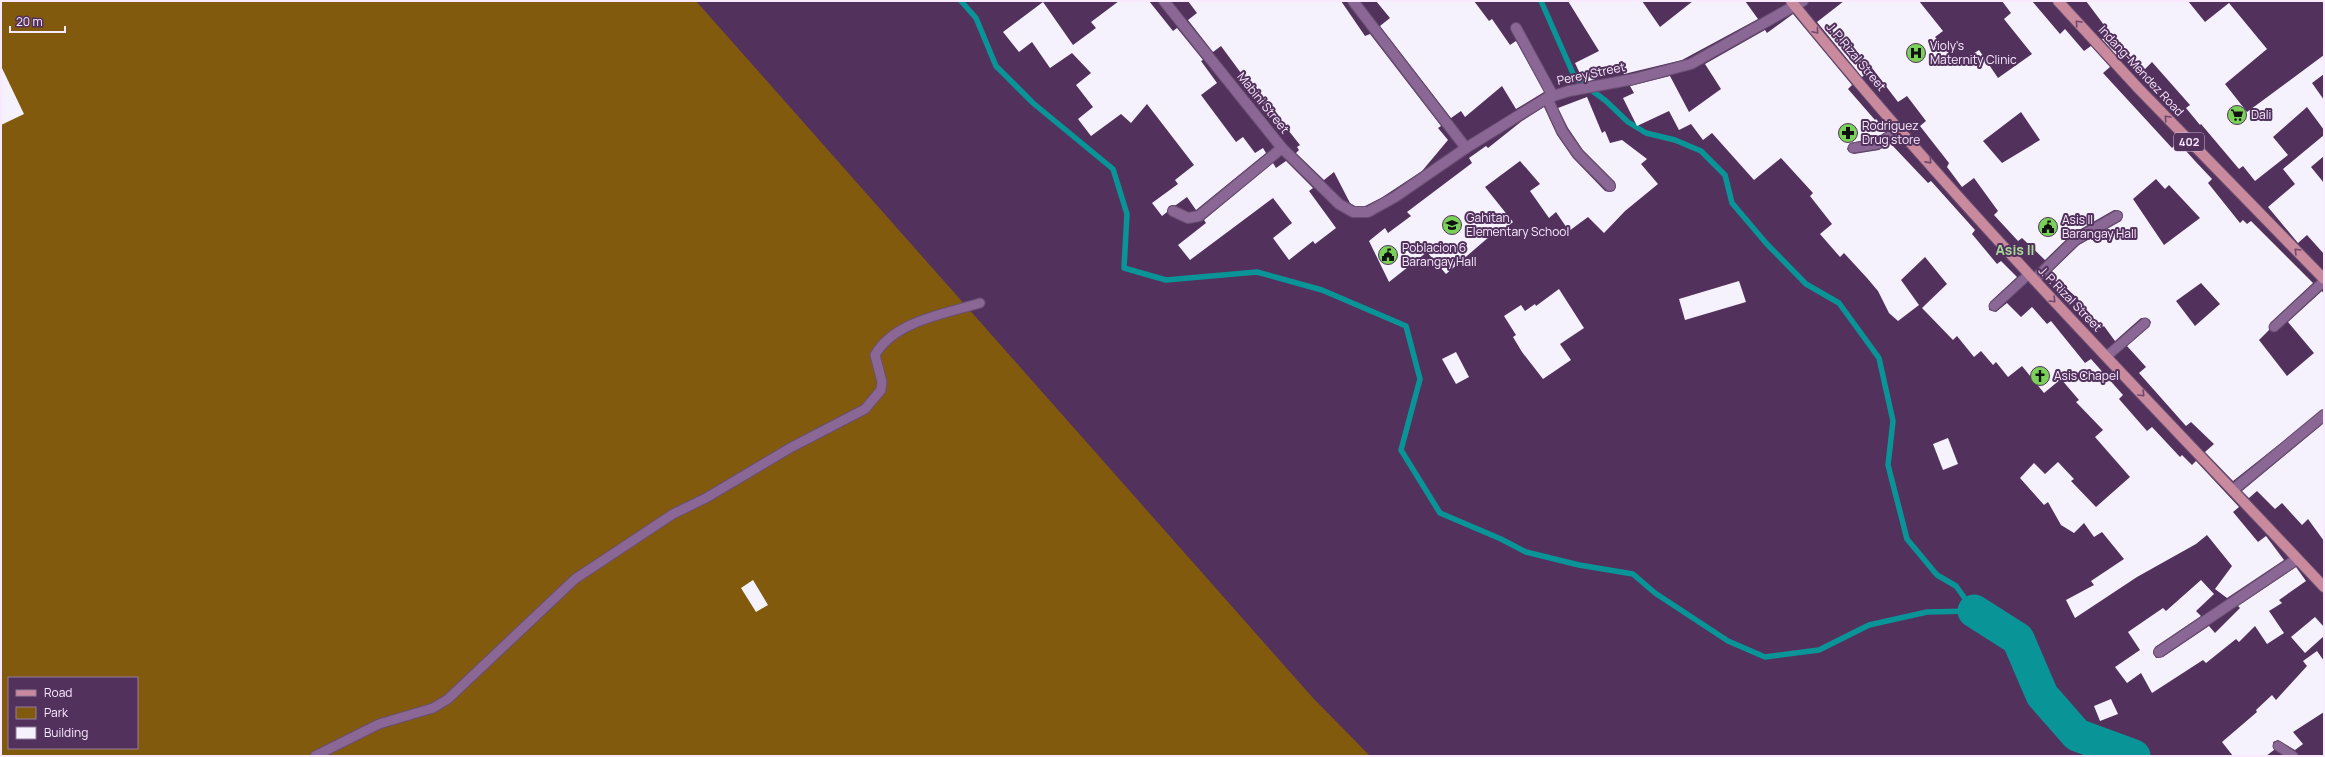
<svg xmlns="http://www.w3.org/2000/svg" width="2325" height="757" viewBox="0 0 2325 757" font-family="Manrope,sans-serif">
<rect width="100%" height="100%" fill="#52325d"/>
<path fill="#825a0d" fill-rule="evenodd" d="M1,1H696L1313,698L1370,756H1ZM9,678H137V748H9Z"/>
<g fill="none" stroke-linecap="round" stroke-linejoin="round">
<g stroke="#099497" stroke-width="5.5">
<polyline points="961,1 976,18 996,66 1033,103 1113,169 1127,214 1124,268 1166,280 1257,272 1322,290 1406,326 1420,379 1401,450 1440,513 1501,539 1526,552 1579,565 1633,574 1655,593 1728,641 1765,657 1819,650 1869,625 1927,612 1974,611"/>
<polyline points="1541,1 1575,78 1606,101 1628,122 1646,133 1675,140 1701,151 1725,175 1732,203 1766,243 1806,284 1839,303 1879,358 1893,421 1888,465 1907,539 1937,575 1956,586 1974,611"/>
</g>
<polyline stroke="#099497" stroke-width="33" points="1974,611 2018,639 2042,695 2077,735 2134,756"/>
</g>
<g fill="#f5f2fd" fill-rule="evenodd">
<polygon points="1119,1 1149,1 1173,31 1177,28 1203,60 1201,61 1217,83 1201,95 1236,142 1243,137 1255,153 1263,148 1266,153 1196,210 1187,197 1176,205 1169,206 1167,212 1162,216 1152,203 1178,184 1175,180 1194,165 1147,104 1131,123 1121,114 1091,136 1078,119 1093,107 1076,85 1091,73 1072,53 1050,68 1032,42 1019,52 1003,32 1043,2 1073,45 1096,28 1091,22"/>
<polygon points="1188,1 1341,1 1365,36 1370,34 1441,126 1438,128 1448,140 1422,171 1381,198 1365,206 1355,206 1350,203 1334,172 1324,180 1296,153 1299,150 1297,147 1300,145 1281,121 1278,123 1221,46 1213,52 1188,20 1197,13"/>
<polygon points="1376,1 1474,1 1489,21 1492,19 1510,45 1516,41 1544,92 1516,109 1502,86 1465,117 1461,111 1451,118 1380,26 1390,18"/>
<polygon points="1568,1 1642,1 1660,27 1693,1 1745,1 1758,19 1682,60 1624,74 1620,66 1593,80 1584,82 1575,63 1599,51"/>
<path d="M1844,1H1919L1943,31L1935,37L1958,64L1979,50L1998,78L2032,54L2004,19L2011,13L2002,1H2032L2060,34L2065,29L2084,51L2091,46L2110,67L2103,73L2172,148L2178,142L2195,161L2212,179L2208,183L2240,223L2243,220L2247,224L2251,221L2313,283L2270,323L2269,330L2259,340L2287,376L2314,353L2288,322L2322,291L2324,294V409L2233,481L2205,452L2214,444L2191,422L2186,426L2139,373L2146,367L2127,346L2149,327L2151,322L2149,319L2141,318L2115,341L2104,326L2101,328L2077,298L2062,284L2060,286L2049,274L2079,245L2121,221L2123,216L2122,212L2117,210H2114L2072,234L2045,260L2022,238L2018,241L1994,215L1998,211L1974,178L1962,187L1947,167L1949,163L1920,126L1926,121L1907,96L1898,102L1872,68L1862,77L1817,22ZM2021,112L2040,140L2002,163L1983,141ZM2156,179L2165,189L2169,185L2200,218L2164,245L2133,199ZM2201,283L2220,304L2195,326L2176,301Z"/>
<polygon points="2086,1 2188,1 2205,22 2229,3 2267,49 2225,84 2247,112 2324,55 2324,74 2312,83 2324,100 2324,130 2307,107 2273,137 2288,155 2255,181 2243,166 2239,169 2201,124 2200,125 2186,108 2190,105 2152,62 2142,72 2126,54 2120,59 2102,39 2110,33"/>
<polygon points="1793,14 1852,85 1848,89 1875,120 1876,119 1887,131 1876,138 1850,143 1847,149 1849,152 1854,154 1879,150 1890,143 1928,183 1931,181 1975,230 1972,234 1997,264 2001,261 2017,277 1990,302 1989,310 1996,312 2007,303 2021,317 2032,307 2047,324 2051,321 2085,363 2091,359 2123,395 2119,399 2147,431 2152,427 2180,457 2182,455 2192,465 2196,461 2239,507 2233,512 2258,542 2266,536 2284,560 2227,598 2215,589 2232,566 2207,535 2196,544 2137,577 2075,618 2066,600 2094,585 2091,581 2124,559 2102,532 2094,537 2084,523 2074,533 2061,525 2048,502 2044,505 2020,478 2034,463 2045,474 2058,462 2074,479 2071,481 2096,507 2130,477 2095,437 2103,430 2076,402 2079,400 2061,379 2044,393 2022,366 2008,377 1996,362 1993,365 1981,351 1974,357 1957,336 1953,340 1922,308 1947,284 1925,257 1901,280 1919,305 1898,321 1889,313 1878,291 1867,278 1844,253 1840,257 1820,234 1832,224 1810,196 1813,193 1781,158 1754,180 1712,133 1703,140 1691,124 1679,130 1669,111 1637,126 1623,98 1634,93 1630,86 1670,76 1689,112 1721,89 1705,64 1765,30 1767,33"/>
<polygon points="1,66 24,114 1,125"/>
<polygon points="1587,97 1602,133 1605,131 1610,143 1622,140 1647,159 1641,164 1658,184 1625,211 1604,233 1588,217 1569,231 1556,212 1549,218 1530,191 1540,184 1520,161 1485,187 1513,222 1499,233 1497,230 1446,274 1427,252 1389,282 1369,241 1385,228 1388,233 1411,216 1407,212 1472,163 1469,158 1486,146 1488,148 1522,121 1544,107 1557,135 1573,158 1605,191 1609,192 1614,191 1616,187 1615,182 1583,150 1568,128 1558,108"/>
<polygon points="2324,135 2324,156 2311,167 2324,183 2324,254 2307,235 2298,243 2268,207 2295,184 2283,169"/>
<polygon points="1286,161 1313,188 1309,191 1336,228 1315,244 1313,241 1289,260 1273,238 1292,223 1273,198 1190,260 1178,245 1206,223 1204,220 1273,163 1276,168"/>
<polygon points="1739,281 1746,302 1685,320 1679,299"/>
<polygon points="1559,289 1584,328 1560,344 1571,360 1543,379 1522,352 1513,337 1516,335 1504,316 1521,305 1525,311 1535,304 1536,306"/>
<polygon points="1456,352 1469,377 1456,384 1442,359"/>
<polygon points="2324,423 2324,541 2308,519 2302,525 2282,503 2275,509 2257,491 2249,498 2242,491"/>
<polygon points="1948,438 1958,464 1943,470 1933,444"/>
<polygon points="2296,567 2306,581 2279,600 2282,603 2269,611 2284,633 2267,644 2255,626 2239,642 2236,639 2206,663 2203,660 2152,693 2141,673 2127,683 2115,667 2140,650 2128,632 2163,608 2166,611 2201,580 2214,594 2196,611 2201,616 2155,647 2153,653 2156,658 2163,657 2209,626 2215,633 2240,608 2238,606"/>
<polygon points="753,580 768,605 756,612 741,588"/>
<polygon points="2315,617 2324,627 2324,636 2305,653 2291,637"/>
<polygon points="2317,651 2324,661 2324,712 2293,732 2303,744 2295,750 2278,740 2273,742 2274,750 2266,756 2233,756 2222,742 2257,712 2256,710 2272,695 2276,700 2307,666 2303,661"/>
<polygon points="2111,699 2118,714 2100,721 2094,706"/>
</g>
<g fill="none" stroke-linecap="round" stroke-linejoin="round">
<defs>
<g id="lane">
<polyline points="1853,148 1878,144 1900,129"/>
<polyline points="1994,306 2029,274"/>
<polyline points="2274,327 2324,281"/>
<polyline points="2107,356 2145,323"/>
<polyline points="2278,746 2293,756"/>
<path d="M315,756L379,724L433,708L448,699L575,579L673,514L706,498L790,448L865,409L881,390L882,382L875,355C894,321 945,314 980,303"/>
</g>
<g id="street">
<polyline points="1164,1 1282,148 1339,204 1353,212 1368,212 1395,197 1466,148 1547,98 1569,91 1634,79 1691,64 1803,1"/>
<polyline points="1353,1 1466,148"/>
<polyline points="1516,28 1553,96"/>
<polyline points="1547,98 1562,131 1578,154 1610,186"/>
<polyline points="1173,211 1188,218 1199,216 1282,148"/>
<polyline points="2034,280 2075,240 2117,216"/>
<polyline points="2233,490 2324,415"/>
<polyline points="2159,652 2297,559"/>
</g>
<g id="primary">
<path d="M1791,1C1957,207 2144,395 2324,587"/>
<polyline points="2058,1 2139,89 2324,279"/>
</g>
</defs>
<use href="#lane" stroke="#6a4f72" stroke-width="11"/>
<use href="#street" stroke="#6a4f72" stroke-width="12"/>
<use href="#primary" stroke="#6a4f72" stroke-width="12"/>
<use href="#lane" stroke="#8a6795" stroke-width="9"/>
<use href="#street" stroke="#8a6795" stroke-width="10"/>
<use href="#primary" stroke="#c98a9d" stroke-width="10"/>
</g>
<defs><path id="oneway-chevron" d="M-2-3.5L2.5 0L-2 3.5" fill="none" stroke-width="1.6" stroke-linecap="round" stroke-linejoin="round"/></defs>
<g stroke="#70486d">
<use href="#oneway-chevron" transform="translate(2078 23) rotate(-133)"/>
<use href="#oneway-chevron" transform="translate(1816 31) rotate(50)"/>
<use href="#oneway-chevron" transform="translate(2167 118) rotate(-134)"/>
<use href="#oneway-chevron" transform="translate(1929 161) rotate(48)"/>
<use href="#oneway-chevron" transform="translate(2297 251) rotate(-135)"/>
<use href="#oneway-chevron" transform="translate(2053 300) rotate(46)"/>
<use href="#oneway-chevron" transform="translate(2142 394) rotate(47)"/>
</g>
<defs>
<symbol id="hospital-disc" viewBox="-11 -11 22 22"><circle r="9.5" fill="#7ad157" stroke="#52325d"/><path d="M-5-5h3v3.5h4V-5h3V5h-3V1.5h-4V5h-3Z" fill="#111"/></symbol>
<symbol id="supermarket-disc" viewBox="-11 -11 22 22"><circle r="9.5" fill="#7ad157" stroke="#52325d"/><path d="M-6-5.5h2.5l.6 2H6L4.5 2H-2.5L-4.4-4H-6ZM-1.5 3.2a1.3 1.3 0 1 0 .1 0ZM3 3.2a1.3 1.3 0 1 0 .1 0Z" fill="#111"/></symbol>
<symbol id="pharmacy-disc" viewBox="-11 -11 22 22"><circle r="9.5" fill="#7ad157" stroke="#52325d"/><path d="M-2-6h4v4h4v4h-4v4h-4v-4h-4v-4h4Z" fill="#111"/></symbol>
<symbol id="school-disc" viewBox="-11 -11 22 22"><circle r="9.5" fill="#7ad157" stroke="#52325d"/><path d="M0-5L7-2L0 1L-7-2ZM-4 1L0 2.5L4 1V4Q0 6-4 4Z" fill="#111"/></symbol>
<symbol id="civic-disc" viewBox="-11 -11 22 22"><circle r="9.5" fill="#7ad157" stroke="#52325d"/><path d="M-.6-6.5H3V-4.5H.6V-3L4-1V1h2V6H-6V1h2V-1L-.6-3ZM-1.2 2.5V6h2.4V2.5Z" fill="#111"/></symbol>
<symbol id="church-disc" viewBox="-11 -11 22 22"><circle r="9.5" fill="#7ad157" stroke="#52325d"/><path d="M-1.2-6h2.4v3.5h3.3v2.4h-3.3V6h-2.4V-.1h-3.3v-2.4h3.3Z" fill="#111"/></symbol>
</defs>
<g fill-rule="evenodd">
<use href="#hospital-disc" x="1905" y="42" width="22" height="22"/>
<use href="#supermarket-disc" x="2226" y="104" width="22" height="22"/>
<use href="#pharmacy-disc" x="1837" y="122" width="22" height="22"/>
<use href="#school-disc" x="1441" y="214" width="22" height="22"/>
<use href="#civic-disc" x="2037" y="216" width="22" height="22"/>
<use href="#civic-disc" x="1377" y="244" width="22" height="22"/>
<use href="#church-disc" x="2029" y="365" width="22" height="22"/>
</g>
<g text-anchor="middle" stroke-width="4" stroke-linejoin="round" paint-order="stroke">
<rect fill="#52325d" stroke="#c8b3ce" stroke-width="1" x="2174" y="133" width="30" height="18" rx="3"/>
<g font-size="11" font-weight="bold" fill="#faeaff">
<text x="2189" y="146">402</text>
</g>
<g font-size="12" fill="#faeaff" stroke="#52325d" text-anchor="start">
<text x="1930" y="50">Violy's<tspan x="1930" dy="14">Maternity Clinic</tspan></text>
<text x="2251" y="119">Dali</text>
<text x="1862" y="130">Rodriguez<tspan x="1862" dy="14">Drug store</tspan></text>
<text x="1466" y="222">Gahitan<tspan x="1466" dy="14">Elementary School</tspan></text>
<text x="2062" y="224">Asis II<tspan x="2062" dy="14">Barangay Hall</tspan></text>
<text x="1402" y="252">Poblacion 6<tspan x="1402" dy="14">Barangay Hall</tspan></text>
<text x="2054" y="380">Asis Chapel</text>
</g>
<g font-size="12" fill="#faeaff" stroke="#52325d">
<text transform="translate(1856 57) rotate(50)" y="4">J. P. Rizal Street</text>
<text transform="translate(2141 71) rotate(47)" y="4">Indang-Mendez Road</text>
<text transform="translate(1591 74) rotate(-12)" y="4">Perey Street</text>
<text transform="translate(1263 103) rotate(51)" y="4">Mabini Street</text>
<text transform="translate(2070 299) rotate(46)" y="4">J. P. Rizal Street</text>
</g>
<g font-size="14" font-weight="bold" fill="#a9d999" stroke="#52325d">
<text x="2015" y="255">Asis II</text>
</g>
</g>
<rect width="2325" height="757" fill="none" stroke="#faeaff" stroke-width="4"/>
<rect x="8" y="677" width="130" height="72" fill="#52325d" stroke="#957c9e"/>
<rect x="16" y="690" width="20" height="6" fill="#c98a9d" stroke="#957c9e"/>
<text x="44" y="697" font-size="12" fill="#faeaff">Road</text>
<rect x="16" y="707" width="20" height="12" fill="#825a0d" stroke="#957c9e"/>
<text x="44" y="717" font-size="12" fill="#faeaff">Park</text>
<rect x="16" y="727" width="20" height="12" fill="#f5f2fd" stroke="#957c9e"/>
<text x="44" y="737" font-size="12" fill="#faeaff">Building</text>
<path d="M10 26v6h55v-6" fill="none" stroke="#faeaff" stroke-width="2"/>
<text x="16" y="26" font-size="12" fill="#faeaff" stroke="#52325d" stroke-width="3" paint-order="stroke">20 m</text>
</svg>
